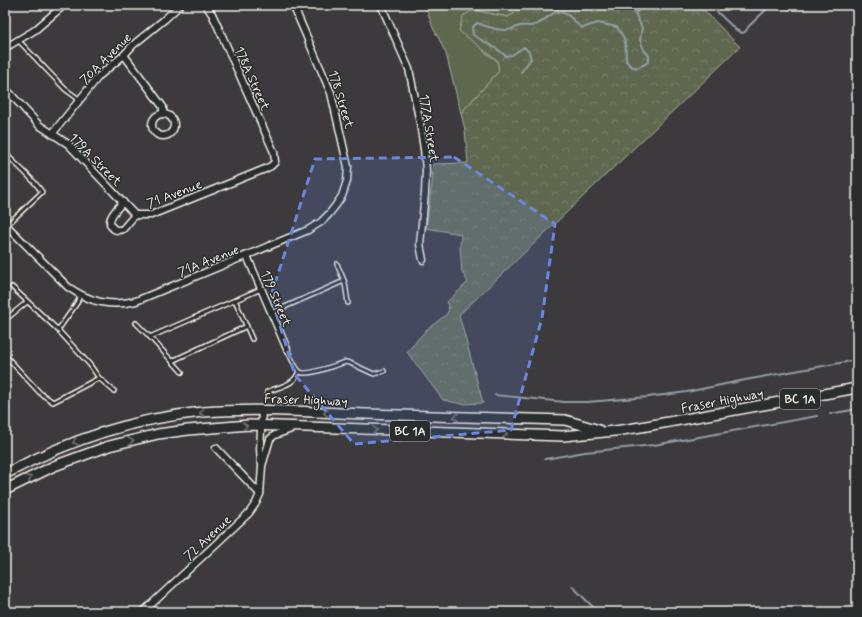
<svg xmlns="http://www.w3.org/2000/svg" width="862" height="617" viewBox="0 0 862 617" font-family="Mynerve,sans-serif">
<defs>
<pattern id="forest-crowns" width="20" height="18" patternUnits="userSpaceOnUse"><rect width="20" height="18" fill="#5e684f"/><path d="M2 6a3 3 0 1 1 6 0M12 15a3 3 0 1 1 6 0" fill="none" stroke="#767e68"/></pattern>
</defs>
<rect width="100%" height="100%" fill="#3d3a3e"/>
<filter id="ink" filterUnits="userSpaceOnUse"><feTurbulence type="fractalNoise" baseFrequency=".025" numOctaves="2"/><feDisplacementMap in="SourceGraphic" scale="8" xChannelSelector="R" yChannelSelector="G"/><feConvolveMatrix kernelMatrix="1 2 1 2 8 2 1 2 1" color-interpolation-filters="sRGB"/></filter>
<g filter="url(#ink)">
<polygon fill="#5e684f" stroke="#a9ac9c" points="425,5 529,5 508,17 473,10 484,52 497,60 499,71 461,113 446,54 439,39 433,28"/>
<polygon fill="url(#forest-crowns)" stroke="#a9ac9c" points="529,5 627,5 630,9 640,10 646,5 699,5 740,47 459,315 483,403 462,404 443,400 407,352 426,330 446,315 449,310 447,302 468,282 462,272 460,247 461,234 426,228 432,184 433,164 468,163 465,130 461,113 499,71 497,60 459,31 463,16 473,10 508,17"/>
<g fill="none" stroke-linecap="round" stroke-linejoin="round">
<g stroke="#939ea4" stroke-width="2">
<polyline points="710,5 736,30 742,33 745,32 749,26 771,5"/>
<path d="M521,72L531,59L529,52L524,47L512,55L506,56L497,49L473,35L472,28L477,23C486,26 497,31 508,30C511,30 516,27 520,26C525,25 530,27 535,25C546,22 553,7 566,14C572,17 576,24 582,28L598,23L617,27C628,42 625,45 626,61L631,66L637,68L645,64L649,61V56L644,50L640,40L642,28L635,13L646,5"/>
<polyline points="495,395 564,402 587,402 648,397 687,392 745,380 857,360"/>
<polyline points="830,414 857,409"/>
<polyline points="545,459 585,452 654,445 817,416"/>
<polyline points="572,586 598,612"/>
</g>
<defs>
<g id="service">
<polyline points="19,41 65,89 80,100"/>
<path d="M5,153C17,166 32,177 42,192L7,225"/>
<polyline points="337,264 345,283 348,303"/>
<polyline points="12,287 58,330 90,365 99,378 114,391"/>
<polyline points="235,300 252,339"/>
<polyline points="271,313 344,281"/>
<polyline points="5,320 27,302"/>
<polyline points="136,323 150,337"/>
<polyline points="58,330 77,303 80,295"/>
<path d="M287,349C290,355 295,368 300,372C307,377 337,364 346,362L350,363L374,374L384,371"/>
<polyline points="5,355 40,393 53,402 99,378"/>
<polyline points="172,361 247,326"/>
<polyline points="182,372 150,337 261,289"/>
<path d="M267,392C280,386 294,386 299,371"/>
</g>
<g id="minor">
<polyline points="381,5 409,69 420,123 424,149 426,170 425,193 420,244 423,260"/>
<polyline points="5,48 35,30 64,5"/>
<polyline points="124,55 163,107 163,114"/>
<polyline points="5,88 39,125 68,144 135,215"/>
<circle cx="163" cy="125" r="11"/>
<polyline points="52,134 99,76 124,55 133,45 165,19 180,5"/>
<path d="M123,202C118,208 103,221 114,229C117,231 120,230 123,229L135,215"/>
<polyline points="135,215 151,215 265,169 271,166 275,162 274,152 219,29 212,14 206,5"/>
<path d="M5,224L68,287C90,302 109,307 136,301L308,230L321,222L329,214L336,205L342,196L347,181L348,167L331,93L293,5"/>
<polyline points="247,256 287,349"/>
<polyline points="216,448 260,494"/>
<polyline points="261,462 260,449 262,411"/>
<polyline points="143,612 249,513 256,503 260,494 262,466 270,439 275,435 294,428"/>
</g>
<g id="primary">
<path d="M5,474C65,442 134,418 203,412C257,408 312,412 366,414C432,416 499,418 565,420L599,430"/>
<polyline points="5,490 54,466 109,446 158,434 188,430 249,425 563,436 615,431 641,427 857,388"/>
</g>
</defs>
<use href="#service" stroke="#f4f1e8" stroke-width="6"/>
<use href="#minor" stroke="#f4f1e8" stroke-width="9"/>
<use href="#primary" stroke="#f4f1e8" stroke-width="12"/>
<use href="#service" stroke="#2a2d2e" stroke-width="3"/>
<use href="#minor" stroke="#2a2d2e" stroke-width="6"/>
<use href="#primary" stroke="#2a2d2e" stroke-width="9"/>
</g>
<defs><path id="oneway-chevron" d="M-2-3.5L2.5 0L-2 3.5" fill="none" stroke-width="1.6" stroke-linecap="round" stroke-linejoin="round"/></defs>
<g stroke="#71726f">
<use href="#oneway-chevron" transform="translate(202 413) rotate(175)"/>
<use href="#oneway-chevron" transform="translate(326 413) rotate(-178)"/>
<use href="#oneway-chevron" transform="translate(456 417) rotate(-178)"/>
<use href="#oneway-chevron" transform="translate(245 426) rotate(-1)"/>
<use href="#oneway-chevron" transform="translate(375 430) rotate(1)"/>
<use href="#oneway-chevron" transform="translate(505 434) rotate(2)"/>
<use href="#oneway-chevron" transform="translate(131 441) rotate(-13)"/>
<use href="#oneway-chevron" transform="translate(75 442) rotate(160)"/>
<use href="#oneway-chevron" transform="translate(29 478) rotate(-27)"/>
</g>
</g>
<path fill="#6887de" fill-opacity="0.2" stroke="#6887de" stroke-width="3" stroke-dasharray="8 5" stroke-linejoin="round" d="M454,157L555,224L542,318L511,430L354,444L295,375L271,296L315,159Z"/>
<g text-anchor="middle" stroke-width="3" stroke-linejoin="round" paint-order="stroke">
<g fill="#2a2d2e" stroke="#b7b6b0" stroke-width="1">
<rect x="780" y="389" width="40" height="20" rx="3"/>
<rect x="390" y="421" width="40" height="20" rx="3"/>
</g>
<g font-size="12" font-weight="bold" fill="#f4f1e8">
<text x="800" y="403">BC 1A</text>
<text x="410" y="435">BC 1A</text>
</g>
<g font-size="13" fill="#f4f1e8" stroke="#2a2d2e">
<text transform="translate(105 58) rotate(-45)" y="5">70A Avenue</text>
<text transform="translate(253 78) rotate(66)" y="5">178A Street</text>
<text transform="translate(342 99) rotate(73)" y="5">178 Street</text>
<text transform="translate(430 128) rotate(81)" y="5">177A Street</text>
<text transform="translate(96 159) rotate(45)" y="5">179A Street</text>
<text transform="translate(174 193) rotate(-21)" y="5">71 Avenue</text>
<text transform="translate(208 260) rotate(-22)" y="5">71A Avenue</text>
<text transform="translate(277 298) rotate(67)" y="5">179 Street</text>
<text transform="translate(306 399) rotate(2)" y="5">Fraser Highway</text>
<text transform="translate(722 400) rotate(-11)" y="5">Fraser Highway</text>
<text transform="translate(207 537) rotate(-43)" y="5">72 Avenue</text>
</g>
</g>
<rect width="862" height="617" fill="none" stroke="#2a2d2e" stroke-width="20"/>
<rect x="10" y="10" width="842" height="597" fill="none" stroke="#f4f1e8" stroke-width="1.5" filter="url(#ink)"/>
</svg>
